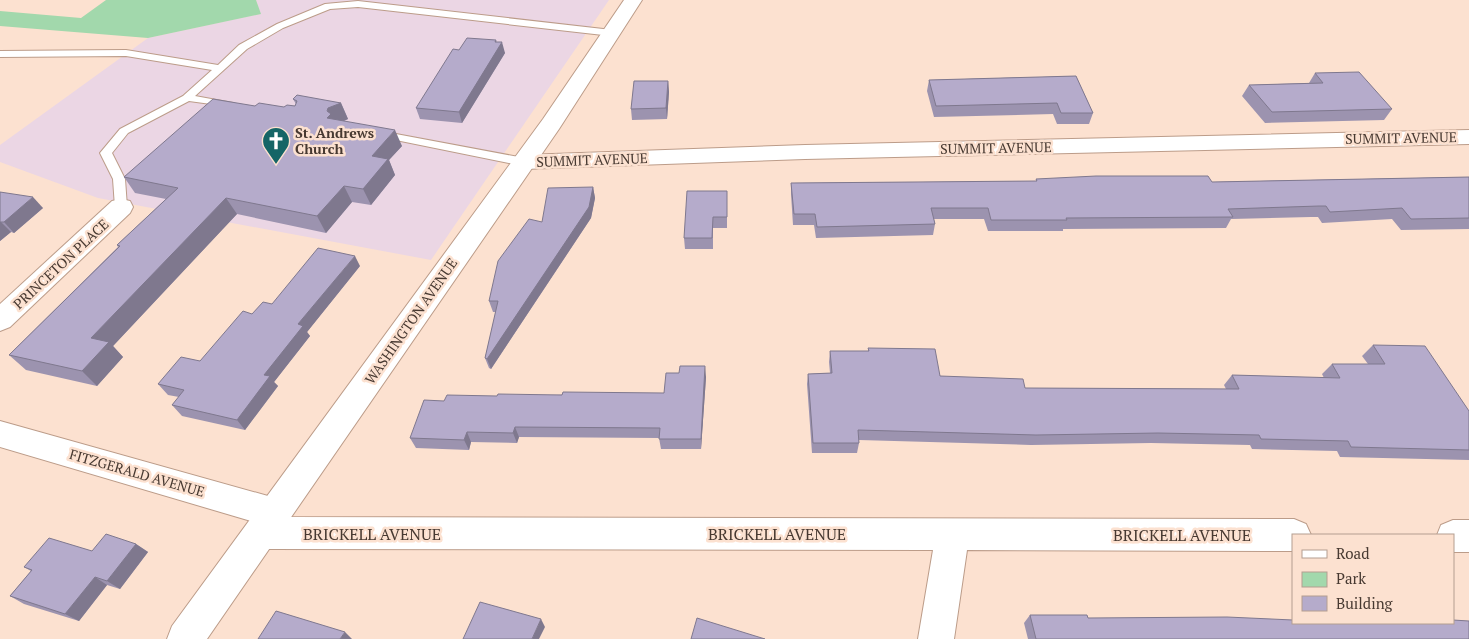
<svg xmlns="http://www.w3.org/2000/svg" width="1469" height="639" viewBox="0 0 1469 639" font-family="'PT Serif',serif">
<rect width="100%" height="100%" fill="#fce1d0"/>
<polygon fill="#ebd6e4" points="256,0 609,0 431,260 98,198 0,162 0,145 148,38 260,14"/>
<polygon fill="#a2d8ac" points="106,0 256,0 261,14 148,38 0,26 0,11 81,18"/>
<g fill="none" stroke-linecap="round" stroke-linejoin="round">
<defs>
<g id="service">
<polygon points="358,1 612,30 617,33 612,36 358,7 330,9 283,28 247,49 195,96 233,103 233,107 189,101 128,133 112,153 125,179 127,207 121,211 115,207 113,179 100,153 120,129 183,96 212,70 126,56 0,57 0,51 126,50 218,65 239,45 277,24 325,4"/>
<polygon points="380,131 524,158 530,162 524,166 376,136 374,134"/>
</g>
<g id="minor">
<polygon points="1469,130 1469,144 805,159 524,169 516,167 512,162 516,157 524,155 805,145"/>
<polygon points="121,199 130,201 133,207 130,213 10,327 0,331 0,304 112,201"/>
<polygon points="0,421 275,498 287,502 291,513 289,517 1294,519 1306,524 1311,535 1293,535 1293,551 967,550 954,639 918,639 933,550 260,549 248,544 243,533 251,521 0,447"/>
<polygon points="1453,520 1469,520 1469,552 1453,552 1453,535 1437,535 1441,525"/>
</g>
<polygon id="primary" points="624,0 642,0 559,129 207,639 167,639 172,626 543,119"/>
</defs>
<use href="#service" stroke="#bc9c89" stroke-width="2"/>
<use href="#minor" stroke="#bc9c89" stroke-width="2"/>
<use href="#primary" stroke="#bc9c89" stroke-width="2"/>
<use href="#service" fill="#fff" fill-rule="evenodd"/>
<use href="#minor" fill="#fff" fill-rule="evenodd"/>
<use href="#primary" fill="#fff" fill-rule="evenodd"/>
</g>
<g fill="#9c93af">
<polygon points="497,42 505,53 462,123 420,119 416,108 459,50"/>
<polygon points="1315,73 1392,109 1384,120 1265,123 1242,96 1249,85 1309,83"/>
<polygon points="1076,76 1093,113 1089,124 1057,124 1053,114 934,117 927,91 929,80"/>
<polygon points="668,81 669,92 667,119 632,120 631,109"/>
<polygon points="293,99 341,103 348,119 344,121 402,146 389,160 395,175 371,205 352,202 326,233 237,214 113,346 123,357 97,386 26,370 9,355 118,247 117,245 166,199 135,193 124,177 255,106 284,107 295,106 296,104"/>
<polygon points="1469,177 1469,229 1401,230 1392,219 1322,223 1318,217 1311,217 1231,219 1226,228 1063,229 1063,231 988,231 984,219 934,219 935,224 933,235 816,238 814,225 793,225 791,194 791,183 1036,181 1036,179 1212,182"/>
<polygon points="593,187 595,198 591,218 491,369 489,368 485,358 496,312 493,312 489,301"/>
<polygon points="727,191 727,228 713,228 713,249 685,249 684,238"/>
<polygon points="0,192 43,208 14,233 11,232 0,241"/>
<polygon points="360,266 307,332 310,336 274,382 278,386 245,430 182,416 172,405 179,397 168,395 158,384 200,361 272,304"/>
<polygon points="1373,345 1469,411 1469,460 1340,457 1337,451 1252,449 1250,445 1151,443 1031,445 859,440 859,443 857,453 812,453 807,384 808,374 830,373 829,362 830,351 868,351 868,348 940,376 1025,388 1226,389 1224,385 1232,375 1324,378 1322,374 1332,364 1368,364 1362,356"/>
<polygon points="679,373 706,377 701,449 661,449 659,438 519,437 517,443 471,442 469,450 416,448 410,438 444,401 497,396 664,393"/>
<polygon points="136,544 148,552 120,589 107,585 79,621 24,604 10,596 31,571 24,567 92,551"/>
<polygon points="1030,615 1088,618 1293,623 1469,639 1028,639 1024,623"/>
</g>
<g fill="#7f788e">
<polygon points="496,40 498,48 502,42 505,53 462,123 459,112"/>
<polygon points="668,81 669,92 667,119 666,108"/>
<polygon points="341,103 348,119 336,124 327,118 328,108"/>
<polygon points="395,130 402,146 389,160 395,175 371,205 363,189 372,156"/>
<polygon points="344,186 352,202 326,233 317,216"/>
<polygon points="593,187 595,198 591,218 491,369 487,359"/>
<polygon points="33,197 43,208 14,233 4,222"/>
<polygon points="226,198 237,214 113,346 123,357 97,386 82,371 91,338"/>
<polygon points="0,221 11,232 0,241"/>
<polygon points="355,256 360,266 307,332 310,336 274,382 278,386 245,430 237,420 264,375 298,324"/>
<polygon points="705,366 706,377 701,449 701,439"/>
<polygon points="515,427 519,437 517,443 513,433"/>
<polygon points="467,432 471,442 469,450 464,440"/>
<polygon points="136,544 148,552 120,589 107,581"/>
<polygon points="95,577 107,585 79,621 65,614"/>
<polygon points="541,619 545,627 539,639 532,639"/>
<polygon points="345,632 352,639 340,639"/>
</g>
<g fill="#b5abcb" stroke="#7f788e">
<polygon points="467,38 496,40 495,42 502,42 459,112 416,108 453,49 459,50"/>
<polygon points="1359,72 1392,109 1272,112 1249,85 1323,83 1315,73"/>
<polygon points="1076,76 1093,113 1061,113 1057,103 936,106 929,80"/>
<polygon points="634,81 668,81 666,108 631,109"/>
<polygon points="297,95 341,103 328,108 327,111 331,114 327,118 395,130 372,156 388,159 363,189 344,186 317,216 226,198 91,338 109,342 82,371 9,355 120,246 117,245 178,188 124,177 213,99 255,106 259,103 284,107 287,105 295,106 297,101 293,99"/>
<polygon points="1096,176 1208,176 1212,182 1469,177 1469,218 1411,219 1402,208 1330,212 1326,206 1319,206 1228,209 1233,217 1066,218 1067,220 991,220 988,208 931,208 935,224 817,227 815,214 794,214 791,183 1037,181 1036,179"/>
<polygon points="593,187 589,207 487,359 485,358 498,301 489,301 498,261 529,219 542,222 548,188"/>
<polygon points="687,191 727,191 727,217 713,217 712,238 684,238"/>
<polygon points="0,192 33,197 4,222 0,222"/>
<polygon points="318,248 355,256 298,324 303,326 264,375 270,376 237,420 172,405 184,390 158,384 181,357 200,361 243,311 252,314 263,302 272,304"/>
<polygon points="1373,345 1425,346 1469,411 1469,450 1351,447 1348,441 1261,439 1259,435 1158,433 1036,435 858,430 859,443 813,443 808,374 832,373 830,351 869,351 868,348 935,349 940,376 1023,379 1025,388 1239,389 1232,375 1340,378 1332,364 1385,364"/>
<polygon points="680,366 705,366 701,439 659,439 660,428 515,427 513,433 467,432 464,440 410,438 424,400 444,401 447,395 497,396 498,394 562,395 563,392 664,393 666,373 679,373"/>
<polygon points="106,534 136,544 107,581 95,577 65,614 10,596 32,570 24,567 49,538 92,551"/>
<polygon points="480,602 541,619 532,639 463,639"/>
<polygon points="276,611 345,632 340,639 258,639"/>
<polygon points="1030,615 1087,615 1088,618 1227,617 1293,620 1293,623 1453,623 1453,620 1469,621 1469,639 1036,639"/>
<polygon points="697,618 765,639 691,639"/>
</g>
<defs>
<symbol id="church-pin" viewBox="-11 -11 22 30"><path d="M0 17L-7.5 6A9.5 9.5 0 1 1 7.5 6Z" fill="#156566" stroke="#fce1d0"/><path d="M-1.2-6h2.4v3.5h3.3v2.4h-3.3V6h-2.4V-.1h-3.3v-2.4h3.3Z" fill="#fff"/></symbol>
</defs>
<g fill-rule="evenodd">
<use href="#church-pin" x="260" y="125" width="32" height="43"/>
</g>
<g text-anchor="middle" stroke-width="5" stroke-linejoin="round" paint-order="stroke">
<g font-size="14" font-weight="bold" fill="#473931" stroke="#fce1d0" text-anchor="start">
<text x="295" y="138">St. Andrews<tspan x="295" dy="16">Church</tspan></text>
</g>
<g font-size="14" fill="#473931" stroke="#fce1d0">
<text transform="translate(1401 138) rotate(-1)" y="5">SUMMIT AVENUE</text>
<text transform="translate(996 148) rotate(-1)" y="5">SUMMIT AVENUE</text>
<text transform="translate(592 160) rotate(-2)" y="5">SUMMIT AVENUE</text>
<text transform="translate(61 264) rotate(-43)" y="5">PRINCETON PLACE</text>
<text transform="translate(411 321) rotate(-55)" y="5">WASHINGTON AVENUE</text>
<text transform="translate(137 473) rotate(16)" y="5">FITZGERALD AVENUE</text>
</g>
<g font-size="16" fill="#473931" stroke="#fce1d0">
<text x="372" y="540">BRICKELL AVENUE</text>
<text x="777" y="540">BRICKELL AVENUE</text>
<text x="1182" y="541">BRICKELL AVENUE</text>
</g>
</g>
<rect x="1292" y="534" width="162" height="90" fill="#fce1d0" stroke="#b49e90"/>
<rect x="1302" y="550" width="25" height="8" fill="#ffffff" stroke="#b49e90"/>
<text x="1336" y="559" font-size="15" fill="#473931">Road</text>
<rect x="1302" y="572" width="25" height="15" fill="#a2d8ac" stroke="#b49e90"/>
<text x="1336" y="584" font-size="15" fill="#473931">Park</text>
<rect x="1302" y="596" width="25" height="15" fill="#b5abcb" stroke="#b49e90"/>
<text x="1336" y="609" font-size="15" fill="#473931">Building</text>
</svg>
